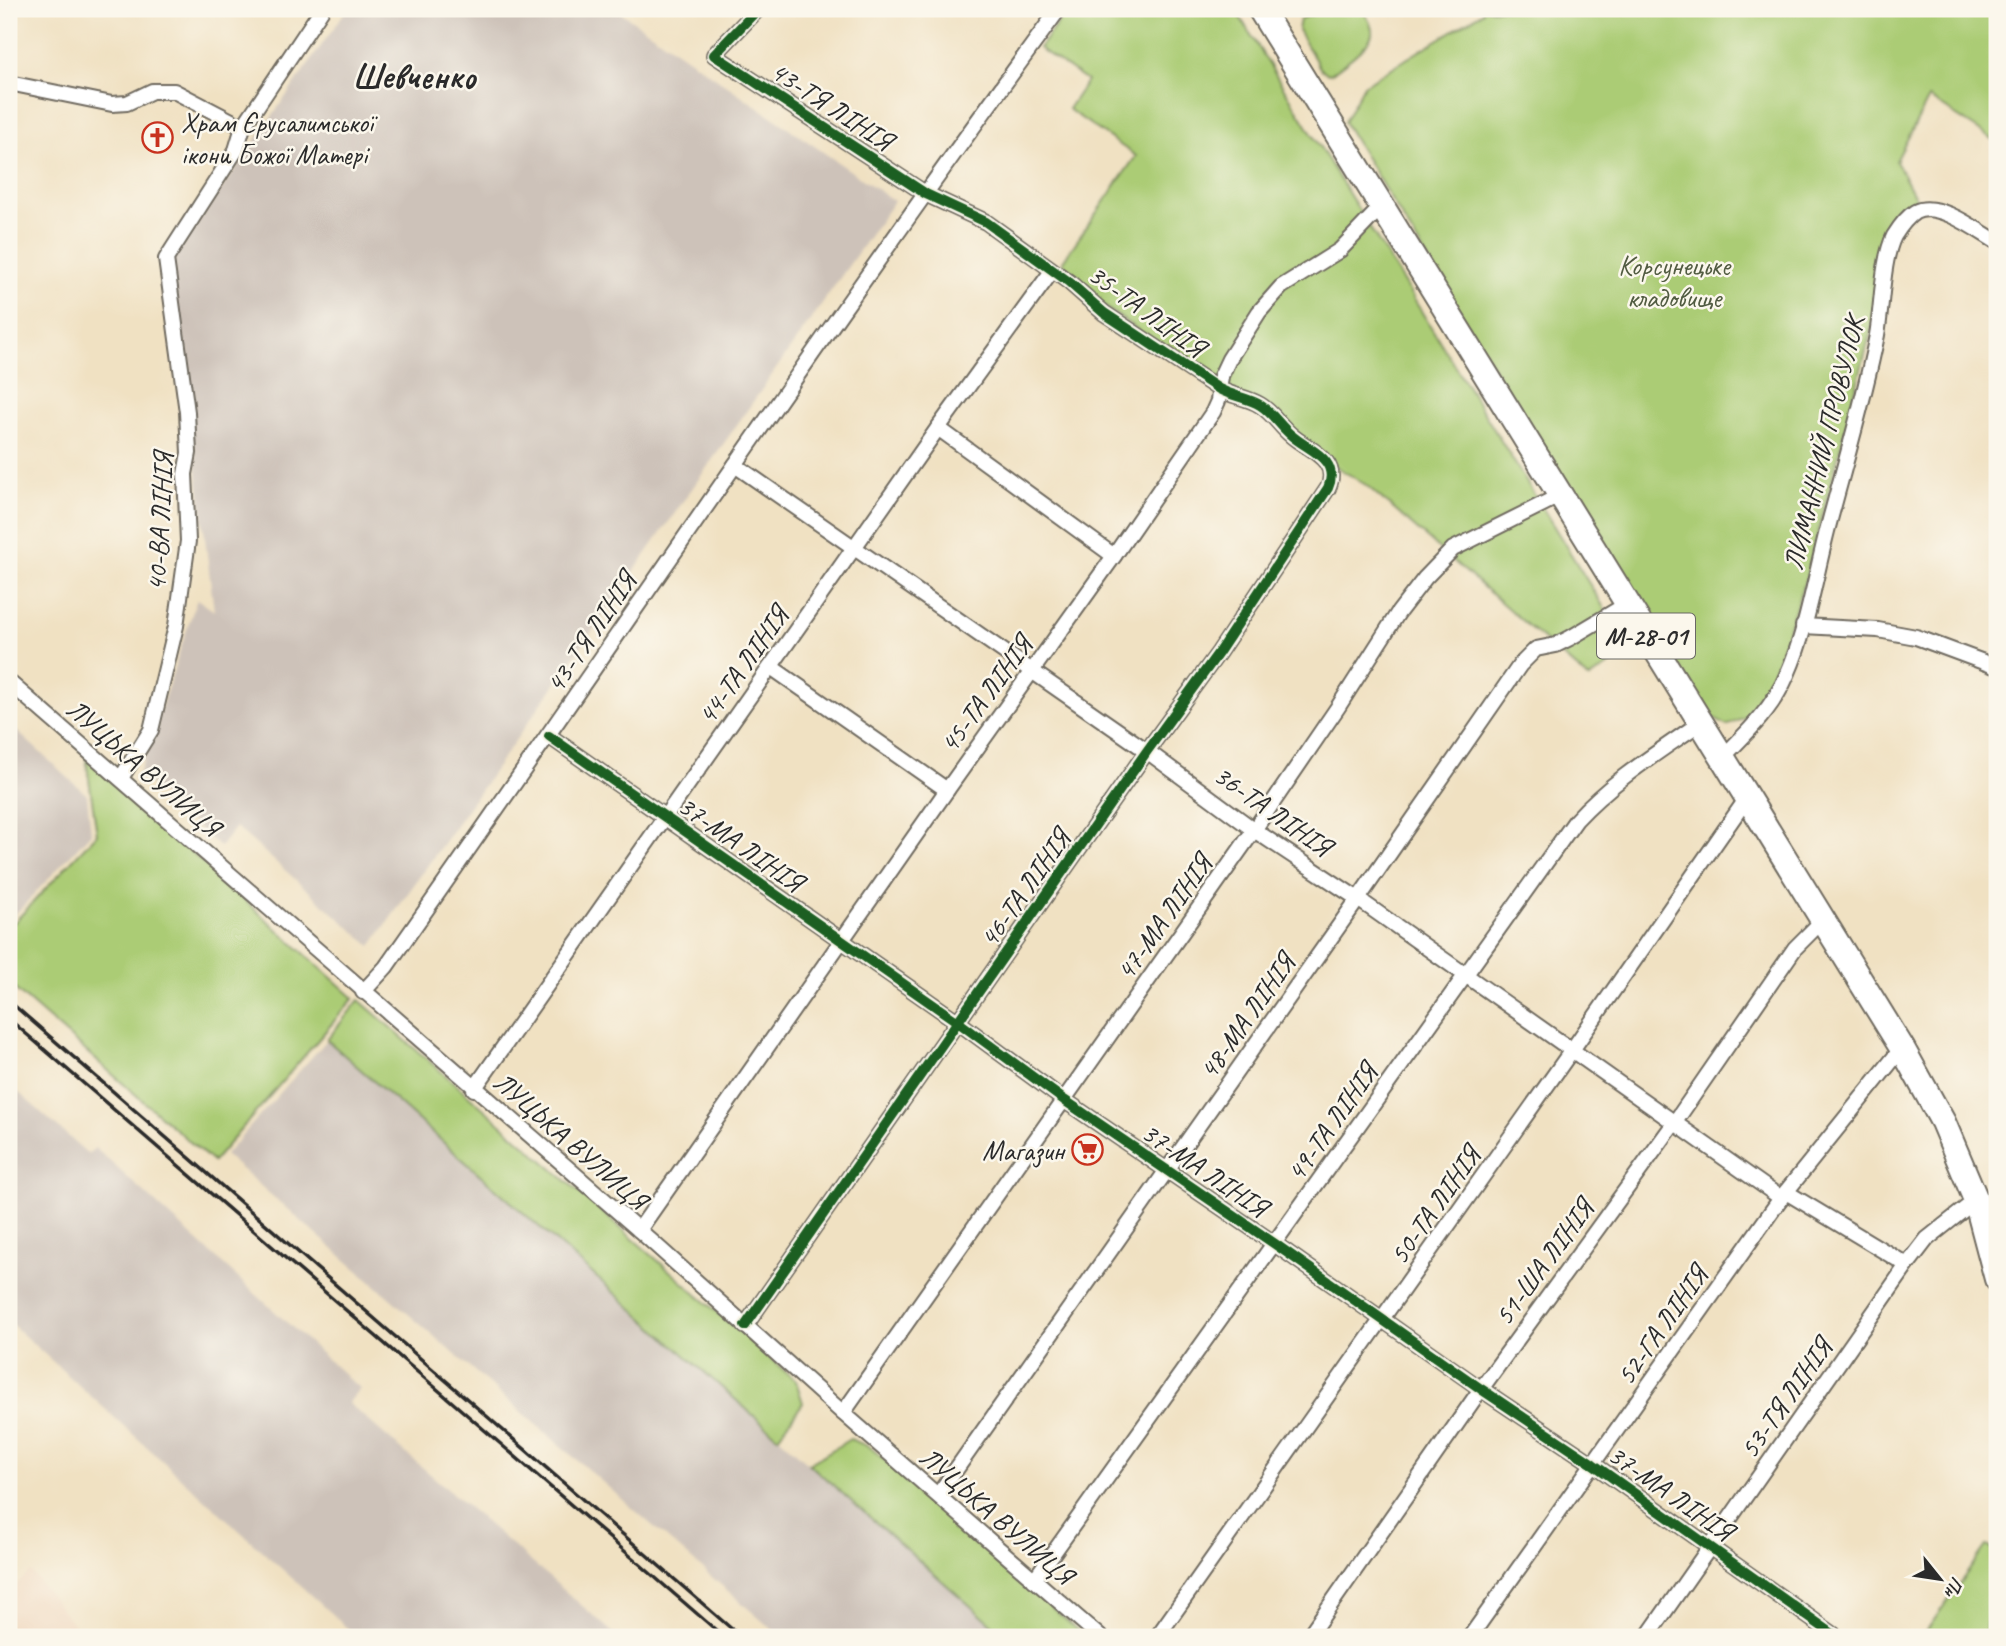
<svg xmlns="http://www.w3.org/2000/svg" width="2006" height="1646" viewBox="0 0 2006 1646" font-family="Caveat,sans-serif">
<rect width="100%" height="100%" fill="#fbf7ec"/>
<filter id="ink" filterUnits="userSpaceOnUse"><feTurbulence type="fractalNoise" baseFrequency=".0143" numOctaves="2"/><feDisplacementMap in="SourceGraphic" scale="14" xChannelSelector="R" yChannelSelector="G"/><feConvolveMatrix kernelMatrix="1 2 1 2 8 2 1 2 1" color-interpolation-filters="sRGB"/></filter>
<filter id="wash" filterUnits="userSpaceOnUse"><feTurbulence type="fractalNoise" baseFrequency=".00686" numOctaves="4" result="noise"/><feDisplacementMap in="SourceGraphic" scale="28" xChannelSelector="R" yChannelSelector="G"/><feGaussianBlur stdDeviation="1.57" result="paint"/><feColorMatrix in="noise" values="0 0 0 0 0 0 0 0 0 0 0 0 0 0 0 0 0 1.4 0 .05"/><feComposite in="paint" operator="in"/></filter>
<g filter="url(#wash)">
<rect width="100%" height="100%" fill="#f0e1c2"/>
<polygon fill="#efd6bc" points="31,1572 84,1637 9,1637 9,1590"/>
<g fill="#cdc2b9">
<polygon points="347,9 616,9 894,201 371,946 236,827 220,847 139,774 197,599 214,611 171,261"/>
<polygon points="9,724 87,795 91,833 9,921"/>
<polygon points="327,1040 1006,1637 781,1637 225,1155"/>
<polygon points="9,1084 88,1154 95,1148 360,1389 348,1403 618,1637 357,1637 9,1322"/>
</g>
<g fill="#abcc74" stroke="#6b7c50" stroke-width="2">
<polygon points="1068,9 1235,9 1630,650 1589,679 1366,485 1322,458 1270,412 1234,397 1069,282 1063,261 1136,156 1068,109 1087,81 1039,48"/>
<path d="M1327,9H1362C1365,15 1371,22 1372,29C1376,43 1342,65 1332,73L1328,74L1320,68L1298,30L1300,19Z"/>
<polygon points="1482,9 1997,9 1997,142 1929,98 1896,161 1916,199 1887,237 1874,320 1806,578 1771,678 1759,703 1744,718 1727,726 1704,713 1344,122 1364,85 1483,12"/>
<polygon points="86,758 354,998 213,1162 9,984 9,928 97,834"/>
<polygon points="359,1000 796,1381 803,1403 778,1437 327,1040"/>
<polygon points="850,1439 870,1447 1085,1637 1006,1637 809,1464"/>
<polygon points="1986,1546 1997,1549 1985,1637 1922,1637"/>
</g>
</g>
<g filter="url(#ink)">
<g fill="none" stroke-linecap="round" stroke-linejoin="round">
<defs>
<g id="minor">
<polyline points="9,83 112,104 127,103 152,91 174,91 243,127"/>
<polyline points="938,428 1114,556"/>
<polyline points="735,465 1147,751 1254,830 1358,899 1781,1198"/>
<polyline points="1803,626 1878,630 1916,637 1997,667"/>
<polyline points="771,667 947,790"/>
<polyline points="9,682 639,1230 843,1413 1100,1637"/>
<polyline points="549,736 958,1022 1064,1100 1275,1244 1481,1389 1593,1464 1837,1637"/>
<path d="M1722,758C1747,733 1773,708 1787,675C1807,630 1815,578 1827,531C1844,466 1864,401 1877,335C1882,307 1882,260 1894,236C1899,228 1907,217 1915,212C1938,200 1978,231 1997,242"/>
<polyline points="121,778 151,730 176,626 188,541 185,474 189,453 187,412 166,259 236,150 243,127 322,9"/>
<path d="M363,992L386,967C611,648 828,323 1059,9"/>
<polyline points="474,1089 938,428 1052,271"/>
<polyline points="1786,1192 1907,1265"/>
<polyline points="639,1230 947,790 1114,556 1213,412 1218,401 1221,376 1229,359 1259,312 1281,287 1340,250 1382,206"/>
<path d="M745,1326L1147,751L1219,652L1328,488C1332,479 1332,470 1326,462C1318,451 1302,445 1291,435C1280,426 1273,413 1260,405C1249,398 1232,396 1219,389L1104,313L1069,282L986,222L926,194L714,55L758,9"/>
<polyline points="843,1413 1254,830 1338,707 1398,613 1425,578 1453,549 1561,495"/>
<polyline points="938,1495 1358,899 1520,665 1536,649 1556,645 1570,638 1627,604"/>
<path d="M1034,1580L1576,820C1612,781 1657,753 1700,723"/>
<polyline points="1157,1637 1572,1050 1747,798"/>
<polyline points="1308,1637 1481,1389 1675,1122 1795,948 1823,920"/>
<polyline points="1470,1637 1781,1198 1902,1048"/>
<polyline points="1647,1637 1907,1265 1927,1239 1976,1200"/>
</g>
<polyline id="trunk" points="1260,9 1902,1048 1943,1122 1976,1200 1997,1279"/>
</defs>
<use href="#minor" stroke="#706b60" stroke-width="18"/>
<use href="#trunk" stroke="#706b60" stroke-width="28"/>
<use href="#minor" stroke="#fff" stroke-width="14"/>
<use href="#trunk" stroke="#fff" stroke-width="24"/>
<g stroke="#2b2b2b" stroke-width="3.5">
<polyline points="9,1001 741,1637"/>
<polyline points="9,1019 724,1637"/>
</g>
<defs>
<g id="cycleway">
<polyline points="549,736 958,1022 1064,1100 1275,1244 1481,1389 1593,1464 1837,1637"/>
<path d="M745,1326L1147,751L1219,652L1328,488C1332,479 1332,470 1326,462C1318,451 1302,445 1291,435C1280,426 1273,413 1260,405C1249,398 1232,396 1219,389L1104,313L1069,282L986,222L926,194L714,55L758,9"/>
</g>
</defs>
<use href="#cycleway" stroke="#fbf7ec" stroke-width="15"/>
<use href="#cycleway" stroke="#1b5e20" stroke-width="10"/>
</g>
</g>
<defs>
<symbol id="church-ring" viewBox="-11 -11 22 22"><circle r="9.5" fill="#fbf7ec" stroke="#c8321e" stroke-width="1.5"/><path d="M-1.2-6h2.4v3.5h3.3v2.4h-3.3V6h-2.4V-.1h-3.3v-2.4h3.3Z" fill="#c8321e"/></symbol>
<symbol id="supermarket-ring" viewBox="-11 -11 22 22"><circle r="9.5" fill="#fbf7ec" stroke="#c8321e" stroke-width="1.5"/><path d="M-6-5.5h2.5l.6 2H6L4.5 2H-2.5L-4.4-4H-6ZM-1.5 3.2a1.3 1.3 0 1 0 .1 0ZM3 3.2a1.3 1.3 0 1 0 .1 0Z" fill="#c8321e"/></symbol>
</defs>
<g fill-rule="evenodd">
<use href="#church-ring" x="140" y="120" width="35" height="35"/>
<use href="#supermarket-ring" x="1070" y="1132" width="35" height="35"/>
</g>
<g text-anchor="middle" stroke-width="5" stroke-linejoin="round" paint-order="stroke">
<rect fill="#fbf7ec" stroke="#696865" stroke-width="2" x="1597" y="613.5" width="98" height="45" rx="5"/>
<g font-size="26" font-weight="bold" fill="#2b2b2b">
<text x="1646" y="645">М-28-01</text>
</g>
<g font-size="28" fill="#2b2b2b" stroke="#fbf7ec">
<text transform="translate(832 105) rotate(33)" y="10">43-ТЯ ЛІНІЯ</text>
<text transform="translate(1147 310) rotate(36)" y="10">35-ТА ЛІНІЯ</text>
<text transform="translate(1823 443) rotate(-76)" y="10">ЛИМАННИЙ ПРОВУЛОК</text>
<text transform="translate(159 522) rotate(-87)" y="10">40-ВА ЛІНІЯ</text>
<text transform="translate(590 632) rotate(-56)" y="10">43-ТЯ ЛІНІЯ</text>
<text transform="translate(742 665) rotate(-55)" y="10">44-ТА ЛІНІЯ</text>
<text transform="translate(985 694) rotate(-54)" y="10">45-ТА ЛІНІЯ</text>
<text transform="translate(144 767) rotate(41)" y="10">ЛУЦЬКА ВУЛИЦЯ</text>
<text transform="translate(1273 810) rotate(35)" y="10">36-ТА ЛІНІЯ</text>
<text transform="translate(741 843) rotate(35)" y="10">37-МА ЛІНІЯ</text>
<text transform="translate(1024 888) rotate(-55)" y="10">46-ТА ЛІНІЯ</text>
<text transform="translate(1163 917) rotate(-55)" y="10">47-МА ЛІНІЯ</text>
<text transform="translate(1246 1016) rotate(-55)" y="10">48-МА ЛІНІЯ</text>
<text transform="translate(1331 1122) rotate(-55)" y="10">49-ТА ЛІНІЯ</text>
<text transform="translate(571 1140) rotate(41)" y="10">ЛУЦЬКА ВУЛИЦЯ</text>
<text transform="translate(1205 1169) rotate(34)" y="10">37-МА ЛІНІЯ</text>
<text transform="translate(1434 1205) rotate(-55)" y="10">50-ТА ЛІНІЯ</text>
<text transform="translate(1543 1262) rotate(-54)" y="10">51-ША ЛІНІЯ</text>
<text transform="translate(1661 1325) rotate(-55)" y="10">52-ГА ЛІНІЯ</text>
<text transform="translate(1785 1398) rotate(-55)" y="10">53-ТЯ ЛІНІЯ</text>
<text transform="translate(1671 1492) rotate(35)" y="10">37-МА ЛІНІЯ</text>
<text transform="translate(997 1515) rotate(41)" y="10">ЛУЦЬКА ВУЛИЦЯ</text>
</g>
<g font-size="28" fill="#2b2b2b" stroke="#fbf7ec" text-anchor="start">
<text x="181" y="132">Храм Єрусалимської<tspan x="181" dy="32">ікони Божої Матері</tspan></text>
<text x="1064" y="1160" text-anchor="end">Магазин</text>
</g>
<g font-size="28" fill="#515b41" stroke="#fbf7ec">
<text x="1674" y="275">Корсунецьке<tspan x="1674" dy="32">кладовище</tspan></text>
</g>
<g font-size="35" font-weight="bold" fill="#2b2b2b" stroke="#fbf7ec">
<text x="414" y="88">Шевченко</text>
</g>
</g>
<rect width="2006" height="1646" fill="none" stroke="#fbf7ec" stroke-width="35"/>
<g transform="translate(1940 1579) rotate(120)" stroke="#fbf7ec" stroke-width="5" paint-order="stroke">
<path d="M0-5L12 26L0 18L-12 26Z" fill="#2b2b2b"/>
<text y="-10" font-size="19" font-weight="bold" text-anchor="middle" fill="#2b2b2b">Пн</text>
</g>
</svg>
